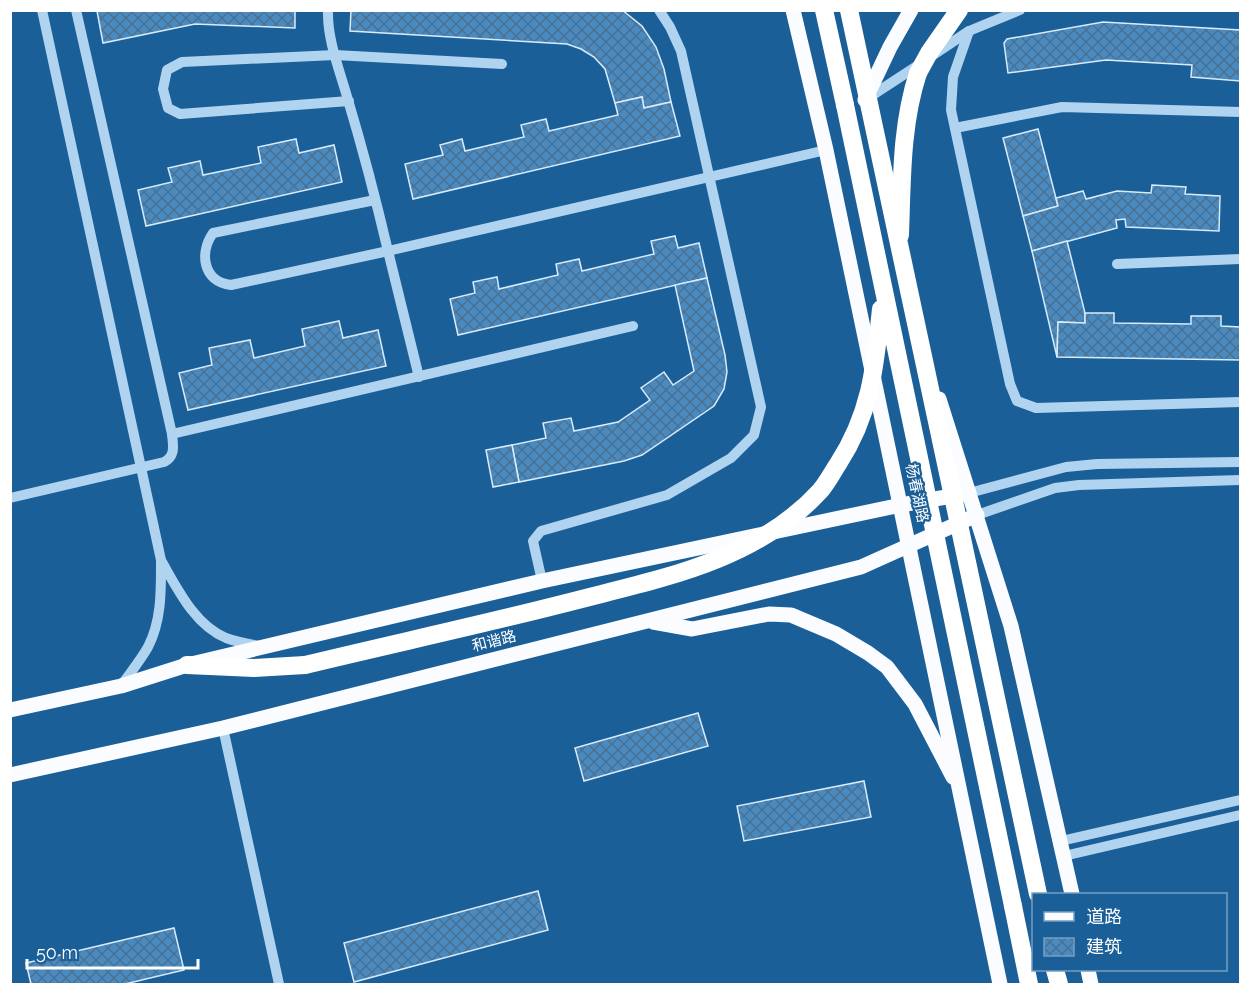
<svg xmlns="http://www.w3.org/2000/svg" width="1251" height="995" viewBox="0 0 1251 995" font-family="Raleway,'Noto Sans SC',sans-serif">
<defs>
<pattern id="building-cross-hatch" width="8" height="8" patternUnits="userSpaceOnUse" patternTransform="scale(1.5)"><rect width="8" height="8" fill="#498ac0"/><path d="M0 0l8 8M0 8l8-8" fill="none" stroke="#4a7192"/></pattern>
</defs>
<rect width="100%" height="100%" fill="#1b5f98"/>
<g fill="url(#building-cross-hatch)" stroke="#d7ebfb" stroke-width="1.5">
<polygon points="295,10 295,28 195,24 103,43 97,11"/>
<polygon points="351,10 622,10 642,26 656,47 664,69 671,102 644,108 642,97 615,103 605,69 594,57 581,49 567,44 350,31"/>
<polygon points="1103,22 1240,30 1240,81 1191,77 1192,65 1106,60 1008,73 1004,43 1007,39"/>
<polygon points="642,97 644,108 671,102 680,136 413,199 405,164 443,155 440,145 462,139 465,151 524,137 521,125 546,119 549,131 618,115 615,103"/>
<polygon points="1038,129 1058,206 1023,216 1003,138"/>
<polygon points="296,139 299,153 334,145 342,182 146,226 138,190 172,182 168,168 200,161 203,175 261,163 258,147"/>
<polygon points="1152,185 1186,187 1185,194 1220,196 1219,231 1126,227 1125,219 1116,220 1117,228 1032,251 1023,216 1058,206 1056,198 1083,191 1086,199 1117,191 1151,193"/>
<polygon points="675,236 678,248 699,243 707,278 458,335 450,299 475,293 473,282 497,277 499,289 558,275 556,264 579,259 582,271 654,254 651,241"/>
<polygon points="1067,241 1085,313 1085,323 1058,322 1057,357 1032,251"/>
<polygon points="707,278 725,355 727,372 724,389 714,406 642,455 624,461 519,482 512,445 546,438 543,423 571,418 574,431 618,422 650,400 641,388 664,372 673,385 694,371 675,285"/>
<polygon points="1085,313 1114,313 1114,323 1191,324 1191,316 1221,316 1221,326 1240,327 1240,360 1057,357 1058,322 1085,323"/>
<polygon points="339,321 343,338 378,330 386,366 188,410 179,373 212,365 209,348 250,340 254,358 305,346 302,329"/>
<polygon points="512,445 519,482 493,487 486,450"/>
<polygon points="698,713 708,746 584,781 575,748"/>
<polygon points="864,781 871,817 744,841 737,806"/>
<polygon points="538,891 548,930 354,982 344,943"/>
<polygon points="174,928 184,970 125,984 31,984 26,963"/>
</g>
<g fill="none" stroke-linecap="round" stroke-linejoin="round">
<g stroke="#b0d4f0" stroke-width="10">
<path d="M42,10L161,560C161,589 162,620 148,647C140,661 130,673 121,686"/>
<path d="M328,10C327,40 340,71 348,100C363,150 376,200 388,251L231,285C203,282 199,253 213,233L375,200"/>
<polyline points="969,31 953,77 951,110 1010,384 1017,401 1036,408 1240,402"/>
<polyline points="933,55 969,31 1020,10"/>
<polyline points="865,100 920,64"/>
<polyline points="349,101 180,114 168,108 163,89 167,70 182,62 335,55 502,64"/>
<polyline points="955,128 1062,107 1240,112"/>
<polyline points="1117,264 1240,259"/>
<polyline points="419,377 388,251 826,150"/>
<polyline points="172,434 633,326"/>
<polyline points="969,493 1066,467 1097,464 1240,462"/>
<path d="M10,498L164,462C176,456 173,445 172,434L76,10"/>
<polyline points="977,515 1055,488 1079,485 1240,480"/>
<path d="M162,562C178,590 195,625 226,638C237,642 248,644 259,646"/>
<polyline points="542,581 533,541 541,531 667,495 731,458 754,435 761,407 681,51 670,27 659,10"/>
<polyline points="223,728 279,984"/>
<polyline points="1061,841 1240,800"/>
<polyline points="1064,856 1240,815"/>
</g>
<g stroke="#fafcff" stroke-width="15">
<polyline points="793,10 826,150 1000,984"/>
<polyline points="865,100 890,47 911,10"/>
<polyline points="939,399 1011,626 1072,894"/>
<polyline points="653,622 692,629 769,614 791,615 836,634 868,653 887,667 915,704 953,777"/>
<polyline points="10,710 121,686 187,665 542,581 901,505 969,493"/>
<polyline points="10,775 223,728 861,567 977,515"/>
<polyline points="1088,970 1091,984"/>
</g>
<g stroke="#fff" stroke-width="18">
<polyline points="824,10 845,105"/>
<path d="M900,235C902,180 901,125 918,73"/>
<polyline points="187,665 254,668 305,665"/>
<polyline points="1013,906 1029,984"/>
<polyline points="1055,970 1059,984"/>
</g>
<g stroke="#fff" stroke-width="18">
<polyline points="849,10 1038,894"/>
<polyline points="918,73 929,53 959,10"/>
<polyline points="845,105 1013,906"/>
<path d="M305,665C392,644 480,625 566,603C657,579 754,563 820,491C827,483 832,473 838,464C871,413 875,367 881,309"/>
</g>
</g>
<g text-anchor="middle" stroke-width="4.5" stroke-linejoin="round" paint-order="stroke">
<g font-size="15" fill="#fff" stroke="#1b5f98">
<text transform="translate(917 493) rotate(78)" y="5">杨春湖路</text>
<text transform="translate(494 641) rotate(-14)" y="5">和谐路</text>
</g>
</g>
<rect width="1251" height="995" fill="none" stroke="#ffffff" stroke-width="24"/>
<rect x="1032" y="893" width="195" height="78" fill="#1b5f98" stroke="#769fc1" stroke-width="1.5"/>
<rect x="1044" y="912" width="30" height="9" fill="#fafcff" stroke="#769fc1" stroke-width="1.5"/>
<text x="1086" y="923" font-size="18" fill="#ffffff">道路</text>
<rect x="1044" y="938" width="30" height="18" fill="url(#building-cross-hatch)" stroke="#769fc1" stroke-width="1.5"/>
<text x="1086" y="953" font-size="18" fill="#ffffff">建筑</text>
<path d="M27 959v9h171v-9" fill="none" stroke="#ffffff" stroke-width="3"/>
<text x="36" y="959" font-size="18" fill="#ffffff" stroke="#1b5f98" stroke-width="4.5" paint-order="stroke">50 m</text>
</svg>
